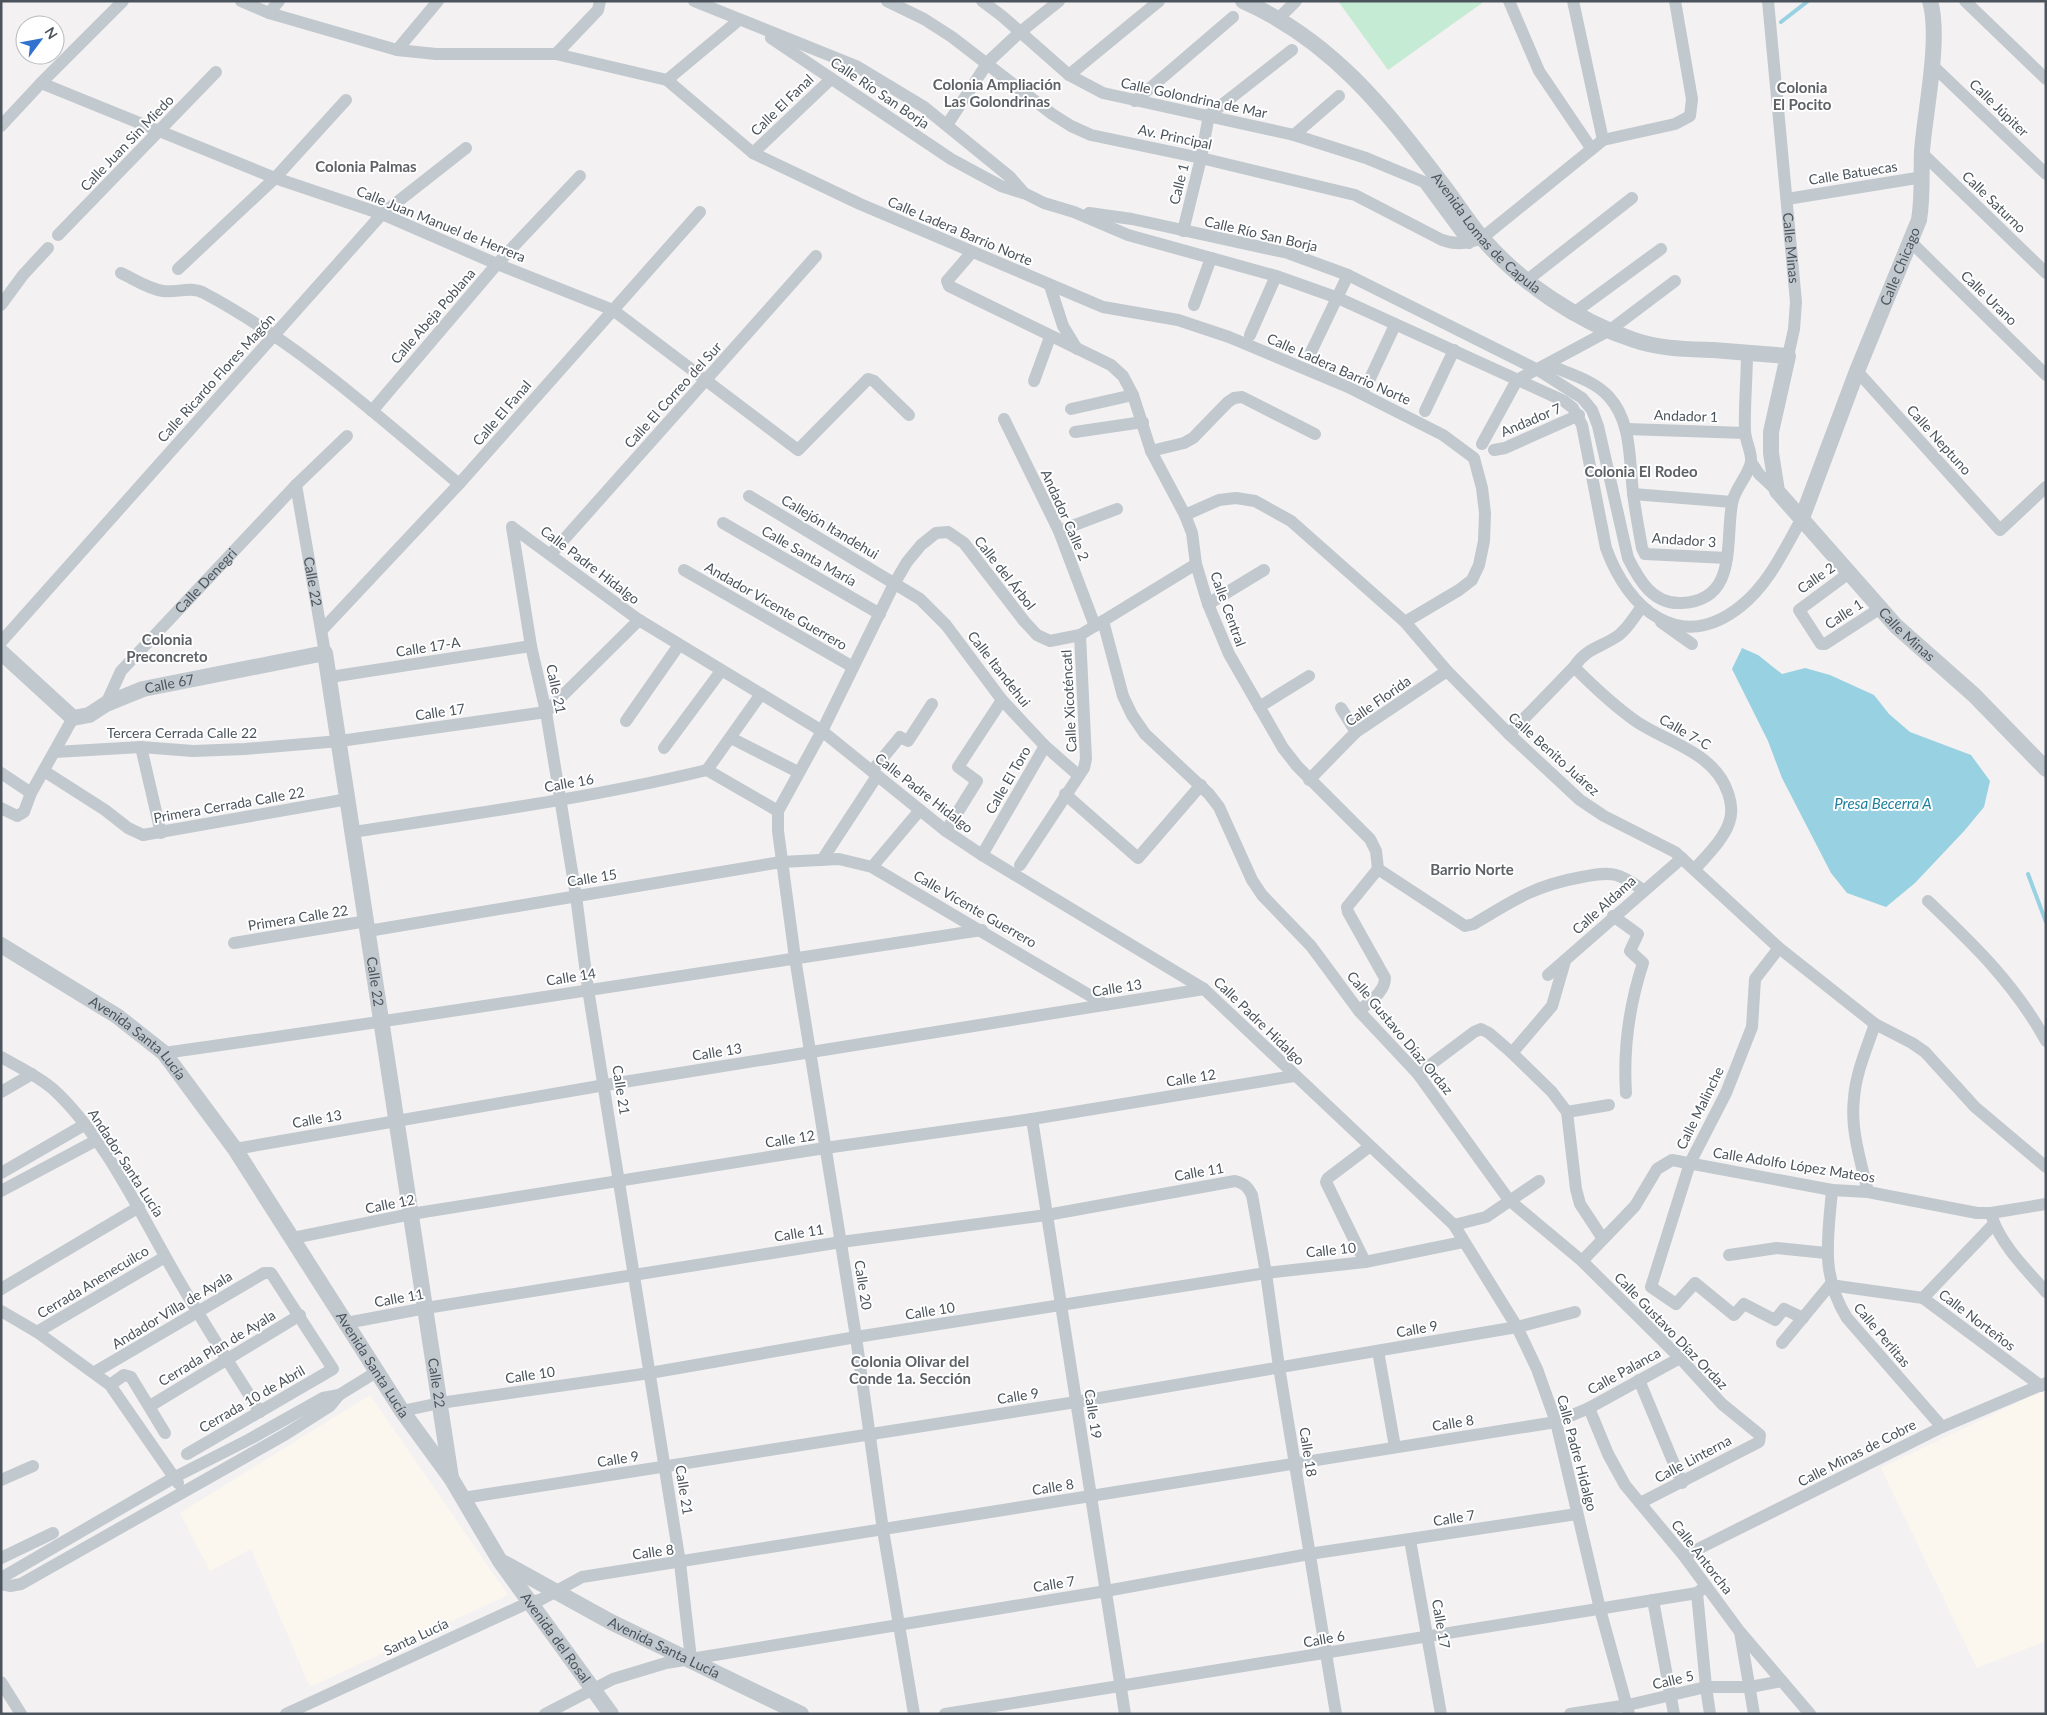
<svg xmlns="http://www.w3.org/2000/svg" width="2047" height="1715" viewBox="0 0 2047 1715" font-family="Lato,sans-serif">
<rect width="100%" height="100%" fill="#f3f1f1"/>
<g fill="#fbf7ee">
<polygon points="2046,1389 2046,1641 1977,1668 1881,1468"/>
<polygon points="370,1395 508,1595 310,1687 251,1549 210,1571 180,1513"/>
</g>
<polygon fill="#c6ebd5" points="1338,1 1485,1 1388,70"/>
<polygon fill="#98d1e2" points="1742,648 1758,655 1782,674 1805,668 1830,675 1874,695 1889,714 1910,732 1971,755 1990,781 1984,807 1965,830 1915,883 1886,907 1847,893 1831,873 1782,778 1768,741 1732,669"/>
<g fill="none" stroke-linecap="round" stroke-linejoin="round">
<g stroke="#98d1e2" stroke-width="4">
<polyline points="1781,22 1808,1"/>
<polyline points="2028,874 2046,922"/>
</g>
<g stroke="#c1c8ce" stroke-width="12">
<polyline points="241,1 269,13 397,50 436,54 556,54 667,80 753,153 860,204 1103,307 1178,320 1229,337 1348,387 1443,435 1474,458 1482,488 1485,513 1484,541 1479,565 1472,580 1459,590 1405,622"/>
<path d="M694,1L856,66L924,107L1010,177L1024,193L1044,203L1074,212L1128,235L1276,276L1338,298L1564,401L1573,408L1582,425L1606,548C1628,609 1680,655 1741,606C1769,584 1785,548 1802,518"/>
<path d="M887,1L924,19L952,37L1052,114L1071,126L1091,135L1201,158L1355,195L1442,240C1457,245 1467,244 1482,238L1603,140L1675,124L1690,116L1692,99L1675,1"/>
<polyline points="982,1 1002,16 1069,75 1103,93 1294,135 1366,158 1424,182 1469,243"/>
<polyline points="1509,1 1539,71 1591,148"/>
<polyline points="1573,1 1603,140"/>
<path id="s1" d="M1768,1L1796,302L1794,329L1788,356"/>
<polyline points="1965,1 2046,79"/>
<polyline points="269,13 279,1"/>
<polyline points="1279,18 1296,1"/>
<polyline points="771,38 951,159 1001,186 1023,193"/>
<polyline points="397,50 438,1"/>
<polyline points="556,54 598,10 600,1"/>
<polyline points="1931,64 2046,174"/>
<polyline points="1069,75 1159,1"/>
<polyline points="667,80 739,20"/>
<polyline points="41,83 275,178 382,214 497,264 613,310 798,450 868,379 874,381 909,415"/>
<polyline points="1135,101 1233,17"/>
<polyline points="947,125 988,62 1019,33 1059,1"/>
<polyline points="1,126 41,83 123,1"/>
<polyline points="1294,135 1339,96"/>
<polyline points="753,153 831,79"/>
<polyline points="1922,153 2046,273"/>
<polyline points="1787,199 1923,177"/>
<path d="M1089,213L1132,219L1288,253L1348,275L1538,370L1582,398L1592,410L1598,426L1628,558C1639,580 1653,605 1682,603C1738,600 1725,543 1732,504C1734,489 1748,477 1751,462C1752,453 1746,442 1745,432C1744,406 1747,379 1747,352"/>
<polyline points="1183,231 1201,158 1209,115 1292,50"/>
<polyline points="58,235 216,72"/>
<polyline points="1911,242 2046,375"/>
<polyline points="972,252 947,281 949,286 1111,365 1123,376 1133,395 1151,451 1185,515 1192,533 1196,564 1208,604 1229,654 1283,748 1297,766 1370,839 1376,851 1378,869"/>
<polyline points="178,269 275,178 346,100"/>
<path d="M121,273C134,279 148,289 163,291C176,293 191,286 204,293C298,343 378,416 459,484"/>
<polyline points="1526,281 1632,198"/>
<polyline points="1050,286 1063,326 1077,349"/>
<polyline points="1,305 23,275 48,248"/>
<polyline points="1194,305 1211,258"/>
<polyline points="1575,312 1661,249"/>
<polyline points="1250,335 1276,276"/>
<polyline points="1311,352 1348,275"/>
<path d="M1549,365C1569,374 1594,380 1609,397C1632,422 1629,460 1633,492C1635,511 1639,530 1642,548L1645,554L1727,558"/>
<polyline points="1857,371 2000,530 2046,487"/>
<polyline points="1034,381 1050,337"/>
<polyline points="1367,385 1395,325"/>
<polyline points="1071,409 1133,395"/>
<polyline points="372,411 497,264 580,176"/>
<polyline points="1425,411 1454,350"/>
<polyline points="1004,419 1059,531 1095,626"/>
<polyline points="1627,429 1745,433"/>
<polyline points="1075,432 1143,422"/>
<polyline points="1482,444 1517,380 1610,330 1675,281"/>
<polyline points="1494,450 1505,448 1579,415"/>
<polyline points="1151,451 1184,443 1193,438 1228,402 1234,398 1242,397 1315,434"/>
<polyline points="1751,462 1759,474 1777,491"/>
<path id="s2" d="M296,485L325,653"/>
<polyline points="1633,494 1732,502"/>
<polyline points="749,496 920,599 946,625 1002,700 1045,746 1078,775"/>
<polyline points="1185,515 1219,500 1236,498 1255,501 1291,521 1405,622 1447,671 1509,734 1580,800 1604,816 1675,852 1779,948 1875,1024 1912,1043 1925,1052 1975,1107 2046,1167"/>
<polyline points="723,523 880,614"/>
<polyline points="512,527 639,620 822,731 946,831 982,855 1204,989 1454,1225 1517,1327 1537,1369 1556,1422 1600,1609 1629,1714"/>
<polyline points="512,527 531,646 546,712 576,896 588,989 680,1563 691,1659"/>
<polyline points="1059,531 1117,509"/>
<polyline points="551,554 816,256"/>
<polyline points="684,570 853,667"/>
<polyline points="1849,573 1799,610 1821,644 1825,644 1879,609"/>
<polyline points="1208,604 1264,570"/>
<polyline points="1103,621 1123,696 1132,715 1145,734 1209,794 1219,807 1252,880 1262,895 1311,946 1359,1011 1418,1074 1509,1200 1582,1261 1680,1358 1722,1404 1760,1435 1759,1442 1640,1503"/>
<polyline points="1661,622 1692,644"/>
<polyline points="322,630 459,484 700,212"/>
<polyline points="1,642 382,214 466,148"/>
<path d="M1574,667C1594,687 1614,706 1637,722C1669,743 1715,753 1728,793C1731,802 1733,813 1729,823C1723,840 1707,855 1695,869"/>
<polyline points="330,677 531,646"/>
<path id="s3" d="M106,704L121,671L296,485L347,436"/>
<polyline points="1259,707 1309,676"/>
<polyline points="1341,708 1356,732"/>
<polyline points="626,721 679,645"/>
<path d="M1509,734L1574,667C1587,647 1601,648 1619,635C1628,628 1634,617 1641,608"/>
<polyline points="731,738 798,772"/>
<polyline points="141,747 161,833"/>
<polyline points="664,748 721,671"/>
<polyline points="55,752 141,747 193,751 245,749 340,741 546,712 639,620"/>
<polyline points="707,770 761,694"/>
<polyline points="44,771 105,810 128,828 143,835 348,799"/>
<polyline points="872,771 900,737 908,741 932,704"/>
<polyline points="1,773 31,793"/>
<polyline points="1309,780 1356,732 1447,671"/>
<polyline points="1065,794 1138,858 1201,785"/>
<polyline points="1,808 17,816 24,812 31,793 73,718"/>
<polyline points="946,831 977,781 958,767 1002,700"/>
<path d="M353,832C472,814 591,798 707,770L778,811"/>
<polyline points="982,855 1045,746"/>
<polyline points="822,860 877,776"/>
<polyline points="1020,865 1084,768 1086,759 1080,635"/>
<polyline points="872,867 920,810"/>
<path d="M1378,869L1465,926L1474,924C1513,900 1536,885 1582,877C1593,875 1606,872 1616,875C1627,878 1634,884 1643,890"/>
<path d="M1928,901C1974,945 2015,984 2046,1041"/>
<path d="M1613,916L1638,934L1630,951L1643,963C1629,1006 1623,1047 1626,1093"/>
<polyline points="368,931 781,862 839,859 872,867 1106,1005"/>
<polyline points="234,943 367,921"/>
<polyline points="1779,948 1755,979 1752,1027 1726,1093 1690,1163 1651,1287 1676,1304 1695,1283 1734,1315 1744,1304 1775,1320 1784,1309 1803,1318"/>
<polyline points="1548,975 1682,858"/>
<path d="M1359,1011C1369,1002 1385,992 1385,978L1348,912L1347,907L1378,869"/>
<path d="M164,1053C437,1015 709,971 982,930"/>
<polyline points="1512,1053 1552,1092 1567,1112 1576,1189 1580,1204 1603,1239"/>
<path d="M1,1057C19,1067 38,1076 53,1089C100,1132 134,1201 165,1256C194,1309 228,1361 260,1412"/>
<polyline points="1418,1074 1474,1032 1481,1029 1489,1033 1512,1053 1552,1006 1565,961"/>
<polyline points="1,1092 32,1074"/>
<polyline points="1567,1112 1609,1105"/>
<polyline points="1032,1119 1125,1714"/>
<polyline points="235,1149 605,1085 1204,989"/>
<polyline points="1,1173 84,1125"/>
<path d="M1832,1190C1828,1238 1820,1275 1847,1318L1942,1427"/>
<polyline points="1,1191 95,1141"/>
<path d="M1868,1192C1861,1162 1850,1129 1854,1098C1856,1072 1867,1048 1875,1024"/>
<path d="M1992,1217C2001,1245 2027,1270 2046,1292"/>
<polyline points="1454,1225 1486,1217 1539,1181"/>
<polyline points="293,1238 411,1214 825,1148 1032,1119 1294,1076"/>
<polyline points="1729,1255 1777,1248 1826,1253"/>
<polyline points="1582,1261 1635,1206 1657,1169 1672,1160 1832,1190 1868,1192 1977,1213 1991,1213 2046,1204"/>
<polyline points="1365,1262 1326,1182 1328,1178 1369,1147"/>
<polyline points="1,1289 139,1207"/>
<polyline points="1923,1298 1991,1227"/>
<polyline points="1,1311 37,1332 110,1385 178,1483"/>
<path d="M346,1323L426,1308L841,1242L1047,1215L1235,1181C1244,1183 1248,1187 1252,1195L1266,1273L1279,1367L1336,1714"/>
<polyline points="37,1332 165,1257"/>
<polyline points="1782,1343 1830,1285 1923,1298 2041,1386"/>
<polyline points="1378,1351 1395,1447"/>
<polyline points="95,1372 264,1273 271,1273 333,1369 187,1454"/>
<polyline points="1639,1380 1682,1483"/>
<polyline points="110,1385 124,1375 131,1377 165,1433"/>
<polyline points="150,1406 300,1315"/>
<polyline points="1589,1408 1608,1454 1625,1485 1684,1556 1740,1632 1810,1714"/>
<polyline points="402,1411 440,1403 650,1373 856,1337 1266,1273 1365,1262 1463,1242"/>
<polyline points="1,1480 33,1466"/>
<polyline points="463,1498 1076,1402 1517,1327 1575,1312"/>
<polyline points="1410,1540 1441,1714"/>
<polyline points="1684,1556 1942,1427 2046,1383"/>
<polyline points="1,1558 53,1533"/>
<polyline points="1,1578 175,1477 250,1439 323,1398 339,1395 378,1371"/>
<polyline points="1,1584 10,1586 21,1584 286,1434 330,1406 339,1395"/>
<polyline points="1697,1593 1706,1687 1710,1714"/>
<polyline points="1653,1600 1674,1714"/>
<polyline points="1740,1632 1754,1714"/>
<polyline points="1,1682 21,1714"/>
<polyline points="286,1714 530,1602 540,1600 582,1577 1556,1422 1589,1408 1680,1358"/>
<polyline points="545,1714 613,1679 666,1663 1106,1591 1309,1554 1577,1514"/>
<polyline points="914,1714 883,1530 856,1337 795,958 778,831 778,811 822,731 894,584 907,562 921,545 936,533 948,532 964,543 1024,621 1037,635 1050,641 1080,635 1196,564"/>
<polyline points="945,1714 1697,1593 1706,1586"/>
<polyline points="1570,1714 1628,1705 1706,1687 1750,1687 1782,1681"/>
</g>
<g stroke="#c1c8ce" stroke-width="16">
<path id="s4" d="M1243,1C1335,42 1387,112 1446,189C1458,205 1469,223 1482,238C1521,283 1577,321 1634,340C1660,349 1686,349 1713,350C1738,352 1763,354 1788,356L1771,432V453L1777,491L1896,626L1974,695L2046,769"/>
<path id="s5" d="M1802,518L1857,371L1919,220C1923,196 1921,174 1922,151C1925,111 1941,38 1930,1"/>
<path id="s6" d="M1,652L73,718L89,715L106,704L143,689L325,653L451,1478"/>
<path id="s7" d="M1,945L117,1016L164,1053L235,1149L402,1411L451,1478L500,1561L611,1714"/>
<path id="s8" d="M504,1563L611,1622L801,1714"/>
</g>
</g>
<g text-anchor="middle" stroke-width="4" stroke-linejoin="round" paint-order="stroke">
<g font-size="14" fill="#4b545c" stroke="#fff">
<text transform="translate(880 93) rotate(34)" y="5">Calle Río San Borja</text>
<text transform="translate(1194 98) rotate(12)" y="5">Calle Golondrina de Mar</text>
<text transform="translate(782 105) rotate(-44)" y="5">Calle El Fanal</text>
<text transform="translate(1999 108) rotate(44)" y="5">Calle Júpiter</text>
<text transform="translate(1175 137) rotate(12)" y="5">Av. Principal</text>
<text transform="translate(127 143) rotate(-46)" y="5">Calle Juan Sin Miedo</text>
<text transform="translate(1853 173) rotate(-9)" y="5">Calle Batuecas</text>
<text transform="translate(1179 184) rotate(-76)" y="5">Calle 1</text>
<text transform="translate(1994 202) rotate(44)" y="5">Calle Saturno</text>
<text transform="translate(441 224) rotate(22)" y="5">Calle Juan Manuel de Herrera</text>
<text transform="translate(960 231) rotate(23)" y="5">Calle Ladera Barrio Norte</text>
<text dy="5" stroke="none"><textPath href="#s4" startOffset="340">Avenida Lomas de Capula</textPath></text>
<text transform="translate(1261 234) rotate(13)" y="5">Calle Río San Borja</text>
<text dy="5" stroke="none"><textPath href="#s1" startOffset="248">Calle Minas</textPath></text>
<text dy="5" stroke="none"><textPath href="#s5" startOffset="270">Calle Chicago</textPath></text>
<text transform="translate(1989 298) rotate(44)" y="5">Calle Urano</text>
<text transform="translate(433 316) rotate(-49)" y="5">Calle Abeja Poblana</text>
<text transform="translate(1339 369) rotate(24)" y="5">Calle Ladera Barrio Norte</text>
<text transform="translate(216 378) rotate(-48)" y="5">Calle Ricardo Flores Magón</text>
<text transform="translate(673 395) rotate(-48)" y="5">Calle El Correo del Sur</text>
<text transform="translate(502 413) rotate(-49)" y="5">Calle El Fanal</text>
<text transform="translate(1686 416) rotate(2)" y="5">Andador 1</text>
<text transform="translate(1531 420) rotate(-23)" y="5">Andador 7</text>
<text transform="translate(1939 440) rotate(48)" y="5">Calle Neptuno</text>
<text transform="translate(1065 515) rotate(66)" y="5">Andador Calle 2</text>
<text transform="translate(830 527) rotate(31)" y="5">Callejón Itandehui</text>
<text transform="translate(1684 540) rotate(4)" y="5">Andador 3</text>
<text transform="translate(809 556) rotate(30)" y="5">Calle Santa María</text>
<text transform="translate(590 565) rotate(37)" y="5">Calle Padre Hidalgo</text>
<text transform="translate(1005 573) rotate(52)" y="5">Calle del Árbol</text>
<text transform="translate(1816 578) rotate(-35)" y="5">Calle 2</text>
<text dy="5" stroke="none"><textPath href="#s3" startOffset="160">Calle Denegri</textPath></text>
<text dy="5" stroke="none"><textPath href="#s2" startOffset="98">Calle 22</textPath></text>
<text transform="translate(776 606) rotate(30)" y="5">Andador Vicente Guerrero</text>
<text transform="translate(1228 609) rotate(70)" y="5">Calle Central</text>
<text transform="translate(1844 614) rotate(-33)" y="5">Calle 1</text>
<text dy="5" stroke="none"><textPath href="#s4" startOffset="1012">Calle Minas</textPath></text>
<text transform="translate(428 647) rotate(-9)" y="5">Calle 17-A</text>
<text transform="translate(999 669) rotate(52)" y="5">Calle Itandehui</text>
<text dy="5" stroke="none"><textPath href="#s6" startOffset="201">Calle 67</textPath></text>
<text transform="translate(556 689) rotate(78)" y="5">Calle 21</text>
<text transform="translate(1069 701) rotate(-93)" y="5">Calle Xicoténcatl</text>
<text transform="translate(1378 701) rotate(-35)" y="5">Calle Florida</text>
<text transform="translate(440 712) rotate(-8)" y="5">Calle 17</text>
<text transform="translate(1685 732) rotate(30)" y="5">Calle 7-C</text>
<text x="182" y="738">Tercera Cerrada Calle 22</text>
<text transform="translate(1554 754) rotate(42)" y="5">Calle Benito Juárez</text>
<text transform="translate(1008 780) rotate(-60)" y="5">Calle El Toro</text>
<text transform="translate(569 783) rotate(-10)" y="5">Calle 16</text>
<text transform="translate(924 793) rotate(38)" y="5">Calle Padre Hidalgo</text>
<text transform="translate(229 805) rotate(-10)" y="5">Primera Cerrada Calle 22</text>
<text transform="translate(592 878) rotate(-9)" y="5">Calle 15</text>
<text transform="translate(1604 905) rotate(-42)" y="5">Calle Aldama</text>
<text transform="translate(975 909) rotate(30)" y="5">Calle Vicente Guerrero</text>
<text transform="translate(298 918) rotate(-9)" y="5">Primera Calle 22</text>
<text transform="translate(571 977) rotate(-9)" y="5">Calle 14</text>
<text dy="5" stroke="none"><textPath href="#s6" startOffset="692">Calle 22</textPath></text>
<text transform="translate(1117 988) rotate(-9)" y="5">Calle 13</text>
<text transform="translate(1259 1021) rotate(44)" y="5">Calle Padre Hidalgo</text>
<text transform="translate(1400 1033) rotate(50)" y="5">Calle Gustavo Díaz Ordaz</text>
<text dy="5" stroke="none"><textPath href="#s7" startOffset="166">Avenida Santa Lucía</textPath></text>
<text transform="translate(717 1052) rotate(-9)" y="5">Calle 13</text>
<text transform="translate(1191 1078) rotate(-9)" y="5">Calle 12</text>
<text transform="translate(621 1090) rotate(81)" y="5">Calle 21</text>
<text transform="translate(1700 1108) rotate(-64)" y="5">Calle Malinche</text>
<text transform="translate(317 1119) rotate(-10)" y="5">Calle 13</text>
<text transform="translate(790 1139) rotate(-9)" y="5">Calle 12</text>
<text transform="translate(126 1163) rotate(57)" y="5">Andador Santa Lucía</text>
<text transform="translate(1794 1165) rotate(9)" y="5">Calle Adolfo López Mateos</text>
<text transform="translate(1199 1172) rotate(-10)" y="5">Calle 11</text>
<text transform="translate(390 1204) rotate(-11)" y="5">Calle 12</text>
<text transform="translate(799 1233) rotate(-9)" y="5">Calle 11</text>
<text transform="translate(1331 1250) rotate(-6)" y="5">Calle 10</text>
<text transform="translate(93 1282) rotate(-31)" y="5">Cerrada Anenecuilco</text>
<text transform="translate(863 1285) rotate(81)" y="5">Calle 20</text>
<text transform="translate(399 1298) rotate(-10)" y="5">Calle 11</text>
<text transform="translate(172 1310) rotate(-31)" y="5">Andador Villa de Ayala</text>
<text transform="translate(930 1311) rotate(-9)" y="5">Calle 10</text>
<text transform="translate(1977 1320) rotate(37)" y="5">Calle Norteños</text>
<text transform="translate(1417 1329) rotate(-10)" y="5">Calle 9</text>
<text transform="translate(1671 1331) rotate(46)" y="5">Calle Gustavo Díaz Ordaz</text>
<text transform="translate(1882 1335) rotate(50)" y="5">Calle Perlitas</text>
<text transform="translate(217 1348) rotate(-31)" y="5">Cerrada Plan de Ayala</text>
<text dy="5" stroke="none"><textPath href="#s7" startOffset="571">Avenida Santa Lucía</textPath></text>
<text transform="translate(1624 1371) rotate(-29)" y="5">Calle Palanca</text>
<text transform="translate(530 1375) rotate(-8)" y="5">Calle 10</text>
<text dy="5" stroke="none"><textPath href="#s6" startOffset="1098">Calle 22</textPath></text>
<text transform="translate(1018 1396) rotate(-9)" y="5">Calle 9</text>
<text transform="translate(252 1399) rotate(-30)" y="5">Cerrada 10 de Abril</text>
<text transform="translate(1093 1414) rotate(81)" y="5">Calle 19</text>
<text transform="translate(1453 1423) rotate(-9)" y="5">Calle 8</text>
<text transform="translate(1308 1452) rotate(81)" y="5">Calle 18</text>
<text transform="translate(1577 1453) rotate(75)" y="5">Calle Padre Hidalgo</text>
<text transform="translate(1857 1453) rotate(-27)" y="5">Calle Minas de Cobre</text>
<text transform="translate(618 1459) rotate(-9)" y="5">Calle 9</text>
<text transform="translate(1693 1459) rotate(-28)" y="5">Calle Linterna</text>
<text transform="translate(1053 1487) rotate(-9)" y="5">Calle 8</text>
<text transform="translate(684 1490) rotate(81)" y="5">Calle 21</text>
<text transform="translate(1454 1518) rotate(-9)" y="5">Calle 7</text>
<text transform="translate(653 1552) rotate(-8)" y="5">Calle 8</text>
<text transform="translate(1702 1557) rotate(52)" y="5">Calle Antorcha</text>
<text transform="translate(1054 1584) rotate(-9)" y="5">Calle 7</text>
<text transform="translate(1441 1624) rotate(80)" y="5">Calle 17</text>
<text transform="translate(416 1637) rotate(-25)" y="5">Santa Lucía</text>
<text dy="5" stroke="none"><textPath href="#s7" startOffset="900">Avenida del Rosal</textPath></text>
<text transform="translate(1324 1639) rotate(-10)" y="5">Calle 6</text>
<text dy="5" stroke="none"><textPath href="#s8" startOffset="181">Avenida Santa Lucía</textPath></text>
<text transform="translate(1673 1680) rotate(-13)" y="5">Calle 5</text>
</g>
<g font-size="15" font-weight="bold" fill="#5e6165" stroke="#fff">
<text x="997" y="90">Colonia Ampliación<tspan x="997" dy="17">Las Golondrinas</tspan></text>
<text x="1802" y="93">Colonia<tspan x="1802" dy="17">El Pocito</tspan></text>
<text x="366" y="172">Colonia Palmas</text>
<text x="1641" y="477">Colonia El Rodeo</text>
<text x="167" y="645">Colonia<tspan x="167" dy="17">Preconcreto</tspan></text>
<text x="1472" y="875">Barrio Norte</text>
<text x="910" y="1367">Colonia Olivar del<tspan x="910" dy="17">Conde 1a. Sección</tspan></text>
</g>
<g font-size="15" font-style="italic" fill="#1e809c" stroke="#fff">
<text x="1883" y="809">Presa Becerra A</text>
</g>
</g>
<rect width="2047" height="1715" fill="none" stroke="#4b545c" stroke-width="5"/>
<g transform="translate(40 40) rotate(58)"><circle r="24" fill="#ffffff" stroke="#b7bbbe"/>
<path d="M0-4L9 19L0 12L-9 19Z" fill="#3072ce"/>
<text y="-8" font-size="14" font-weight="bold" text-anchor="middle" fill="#4b545c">N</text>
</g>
</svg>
